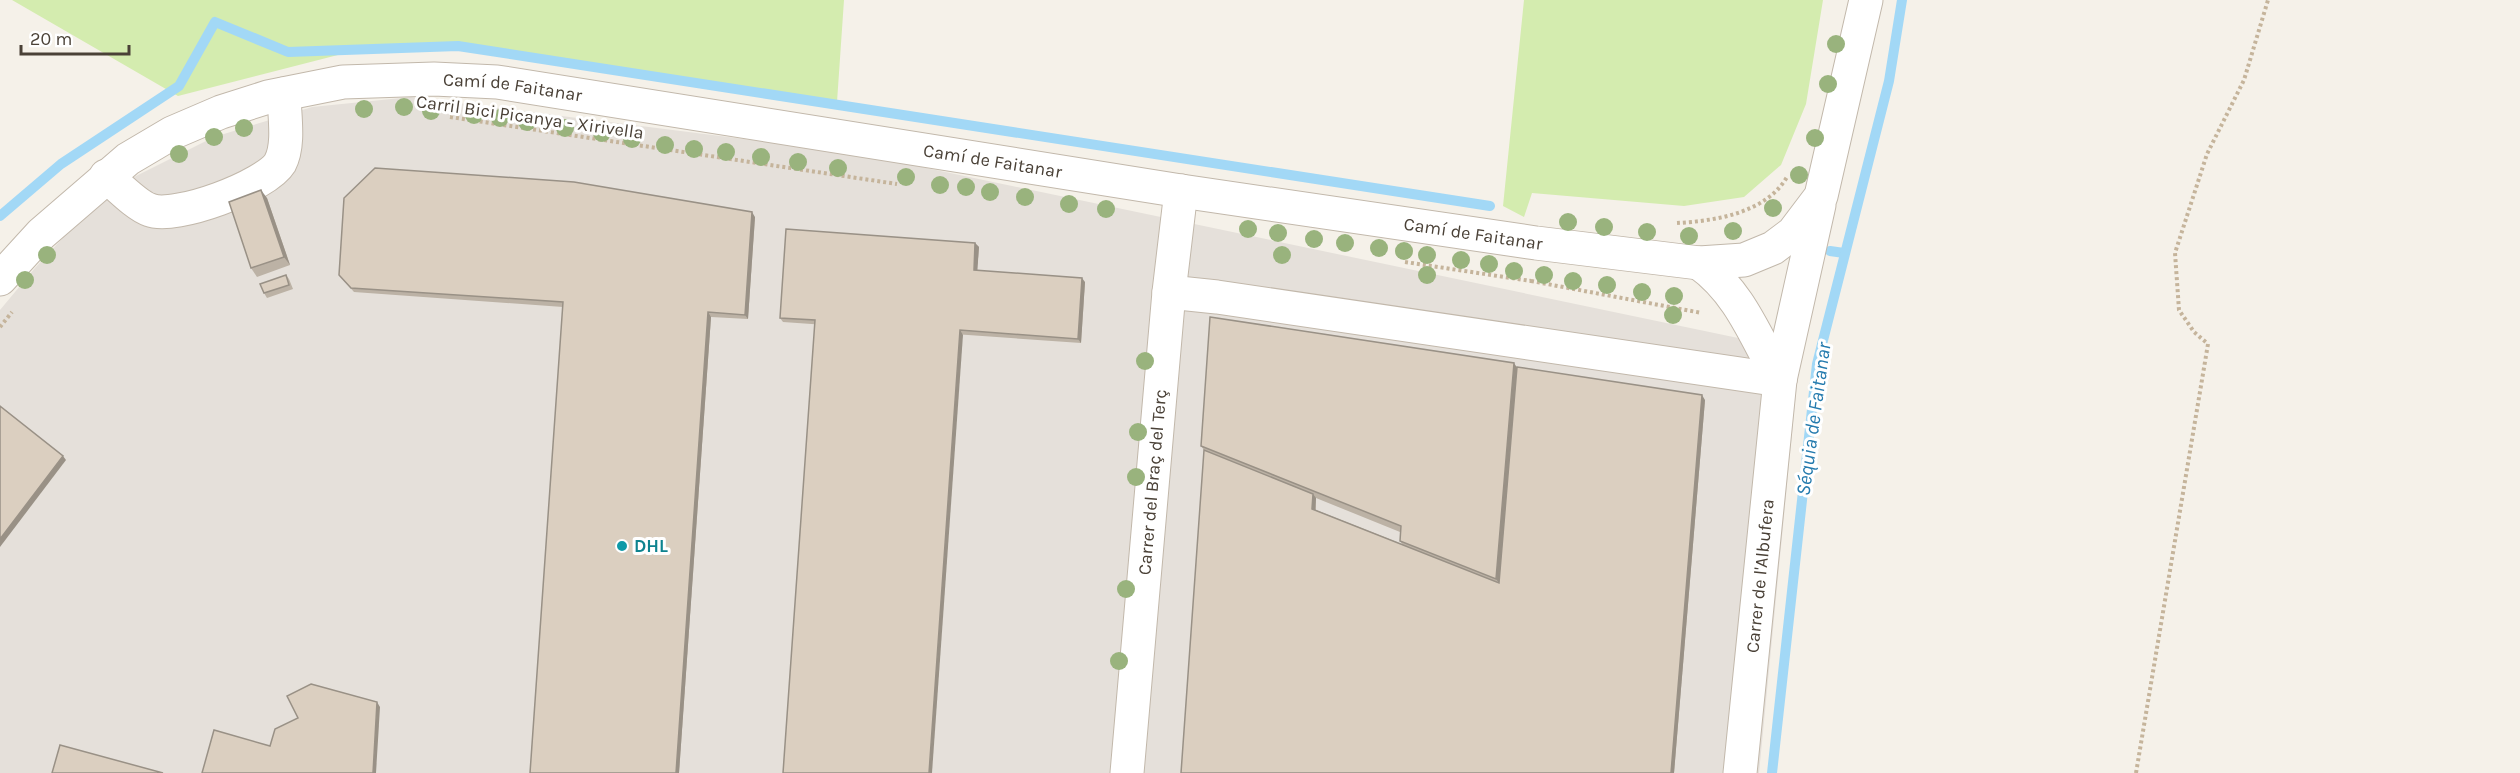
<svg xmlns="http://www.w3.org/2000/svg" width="2520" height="773" viewBox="0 0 2520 773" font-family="Karla,sans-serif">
<rect width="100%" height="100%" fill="#f5f1e9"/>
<polygon fill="#e5e0da" points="411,97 855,153 1800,351 1759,773 0,773 0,310 35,268 106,191 214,137 312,107"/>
<g fill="#d4ecaf">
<polygon points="12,0 844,0 837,102 491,48 373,46 178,96"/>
<polygon points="1524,0 1823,0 1806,104 1781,165 1744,197 1684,206 1532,193 1524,217 1503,206"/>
</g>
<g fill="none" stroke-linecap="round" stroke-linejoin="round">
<g stroke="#a2d8f6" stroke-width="10">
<polyline points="0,216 61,164 179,86 215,22 288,52 458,46 1490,206"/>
<polyline points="1830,251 1844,253"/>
<polyline points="1772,773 1817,364 1889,81 1902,0"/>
</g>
<defs>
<g id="minor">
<path d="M106,176C117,185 137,206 150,210C175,220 266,186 280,163C290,144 284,114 284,94"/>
<path d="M1699,263C1740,292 1756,338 1780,380"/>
<path id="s1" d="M0,279L41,234L128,159L172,133L221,112L268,97L343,82L434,79L497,82L1181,191L1536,243L1699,263L1744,260L1773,248L1793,233L1821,196L1866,0"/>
<polyline points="1169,292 1217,297 1780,380"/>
<path id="s2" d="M1127,773L1169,292L1181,191"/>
<path id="s3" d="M1740,773L1780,380L1819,205"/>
</g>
</defs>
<use href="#minor" stroke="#c2b8ab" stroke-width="35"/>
<g stroke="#c5b49b" stroke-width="4" stroke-dasharray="3 3" stroke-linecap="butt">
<polyline points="450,117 897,184"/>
<path d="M1677,223C1715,221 1766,213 1787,177"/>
<polyline points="1405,262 1531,281 1532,278"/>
<polyline points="1531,281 1702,313"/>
<polyline points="0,327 12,312"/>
<polyline points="2136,773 2208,344 2194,332 2179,310 2175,253 2207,154 2244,80 2268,0"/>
</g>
<use href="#minor" stroke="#fff" stroke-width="33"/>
</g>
<g fill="#99b37d">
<circle cx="1836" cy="44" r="9"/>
<circle cx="1828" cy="84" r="9"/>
<circle cx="404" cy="107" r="9"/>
<circle cx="364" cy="109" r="9"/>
<circle cx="431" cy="111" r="9"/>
<circle cx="474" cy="115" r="9"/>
<circle cx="500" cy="118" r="9"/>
<circle cx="527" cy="122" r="9"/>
<circle cx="244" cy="128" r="9"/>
<circle cx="565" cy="128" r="9"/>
<circle cx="602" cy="133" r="9"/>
<circle cx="214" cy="137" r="9"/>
<circle cx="1815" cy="138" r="9"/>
<circle cx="632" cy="139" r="9"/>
<circle cx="665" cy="145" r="9"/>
<circle cx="694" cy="149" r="9"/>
<circle cx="726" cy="152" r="9"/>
<circle cx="179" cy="154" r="9"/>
<circle cx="761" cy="157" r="9"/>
<circle cx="798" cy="162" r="9"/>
<circle cx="838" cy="168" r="9"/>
<circle cx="1799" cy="175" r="9"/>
<circle cx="906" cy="177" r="9"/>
<circle cx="940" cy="185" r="9"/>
<circle cx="966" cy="187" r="9"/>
<circle cx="990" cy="192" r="9"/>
<circle cx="1025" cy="197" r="9"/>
<circle cx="1069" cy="204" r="9"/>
<circle cx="1773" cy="208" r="9"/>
<circle cx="1106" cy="209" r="9"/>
<circle cx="1568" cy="222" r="9"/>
<circle cx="1604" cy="227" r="9"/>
<circle cx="1248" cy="229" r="9"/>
<circle cx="1733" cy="231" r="9"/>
<circle cx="1647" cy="232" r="9"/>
<circle cx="1278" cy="233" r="9"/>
<circle cx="1689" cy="236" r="9"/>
<circle cx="1314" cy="239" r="9"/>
<circle cx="1345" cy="243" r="9"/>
<circle cx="1379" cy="248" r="9"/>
<circle cx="1404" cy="251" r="9"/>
<circle cx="47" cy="255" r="9"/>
<circle cx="1282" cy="255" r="9"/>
<circle cx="1427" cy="255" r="9"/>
<circle cx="1461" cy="260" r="9"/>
<circle cx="1489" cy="264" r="9"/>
<circle cx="1514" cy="271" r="9"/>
<circle cx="1427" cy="275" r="9"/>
<circle cx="1544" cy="275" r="9"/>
<circle cx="25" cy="280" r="9"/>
<circle cx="1573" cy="281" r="9"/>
<circle cx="1607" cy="285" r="9"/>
<circle cx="1642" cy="292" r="9"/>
<circle cx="1674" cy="296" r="9"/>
<circle cx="1673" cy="315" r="9"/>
<circle cx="1145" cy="361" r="9"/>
<circle cx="1138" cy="432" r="9"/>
<circle cx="1136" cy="477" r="9"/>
<circle cx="1126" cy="589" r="9"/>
<circle cx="1119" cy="661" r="9"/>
</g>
<g fill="#bcb2a5" fill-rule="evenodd">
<polygon points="267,198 290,265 257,277 251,268"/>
<polygon points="755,217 748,319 711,317 679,773 530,773 563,307 354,292 339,275"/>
<polygon points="975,243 979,247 977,271 1085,282 1081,343 783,322 780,318"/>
<polygon points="286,275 289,279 293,289 267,298 264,293"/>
<path d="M1517,367L1705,400L1674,773L1204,450L1201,446ZM1316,498L1400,532V541L1402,544L1316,510Z"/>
</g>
<g fill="#999186">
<polygon points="261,190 267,198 290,265 284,257"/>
<polygon points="752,212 755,217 748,319 745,315"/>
<polygon points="975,243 979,247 977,275 974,270"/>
<polygon points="1082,278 1085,282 1081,343 1078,339"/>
<polygon points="708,312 711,317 679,773 676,773"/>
<polygon points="960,330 963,335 932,773 929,773"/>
<polygon points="1514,363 1520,372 1502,587 1496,579"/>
<polygon points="1702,395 1705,400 1674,773 1671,773"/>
<polygon points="63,456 66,460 0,547 0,539"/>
<polygon points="1313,494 1316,498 1315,513 1312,509"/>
<polygon points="377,702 380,707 376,773 373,773"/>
</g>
<g fill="#dbcfc0" stroke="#999186" stroke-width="1.5">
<polygon points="375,168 574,182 752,212 745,315 708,312 676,773 530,773 563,302 351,288 339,275 344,198"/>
<polygon points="261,190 284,257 251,268 229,202"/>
<polygon points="786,229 975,243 974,270 1082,278 1078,339 960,330 929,773 783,773 815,320 780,318"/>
<polygon points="286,275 289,285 264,293 260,284"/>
<polygon points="1210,317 1514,363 1496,579 1400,541 1401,526 1201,446"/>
<polygon points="1517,367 1702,395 1671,773 1181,773 1204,450 1313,494 1312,509 1499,583"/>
<polygon points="0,406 63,456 0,539"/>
<polygon points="311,684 377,702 373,773 202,773 214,730 270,746 275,729 298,718 287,696"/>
<polygon points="60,745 163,773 52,773"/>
</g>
<circle fill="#0f9aa8" stroke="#fff" stroke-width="2" cx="622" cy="546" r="6"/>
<g text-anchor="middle" stroke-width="6" stroke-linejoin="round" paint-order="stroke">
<g font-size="18" fill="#4a4137" stroke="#fff">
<text dy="6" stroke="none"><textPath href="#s1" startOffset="576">Camí de Faitanar</textPath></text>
<text transform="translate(530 117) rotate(8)" y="6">Carril Bici Picanya - Xirivella</text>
<text dy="6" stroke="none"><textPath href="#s1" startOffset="1062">Camí de Faitanar</textPath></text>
<text dy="6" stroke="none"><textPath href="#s1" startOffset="1548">Camí de Faitanar</textPath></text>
<text dy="6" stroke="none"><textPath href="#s2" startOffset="292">Carrer del Braç del Terç</textPath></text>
<text dy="6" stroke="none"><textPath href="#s3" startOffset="198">Carrer de l'Albufera</textPath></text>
</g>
<g font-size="18" font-weight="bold" fill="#0d838f" stroke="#fff" text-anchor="start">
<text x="634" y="552">DHL</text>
</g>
<g font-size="20" font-style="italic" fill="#257bae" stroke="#fff">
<text transform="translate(1813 419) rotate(-82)" y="7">Séquia de Faitanar</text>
</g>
</g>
<path d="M21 45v9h108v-9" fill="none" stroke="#4a4137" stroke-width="3"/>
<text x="30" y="45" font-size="18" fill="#4a4137" stroke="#ffffff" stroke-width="4.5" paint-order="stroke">20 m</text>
</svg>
